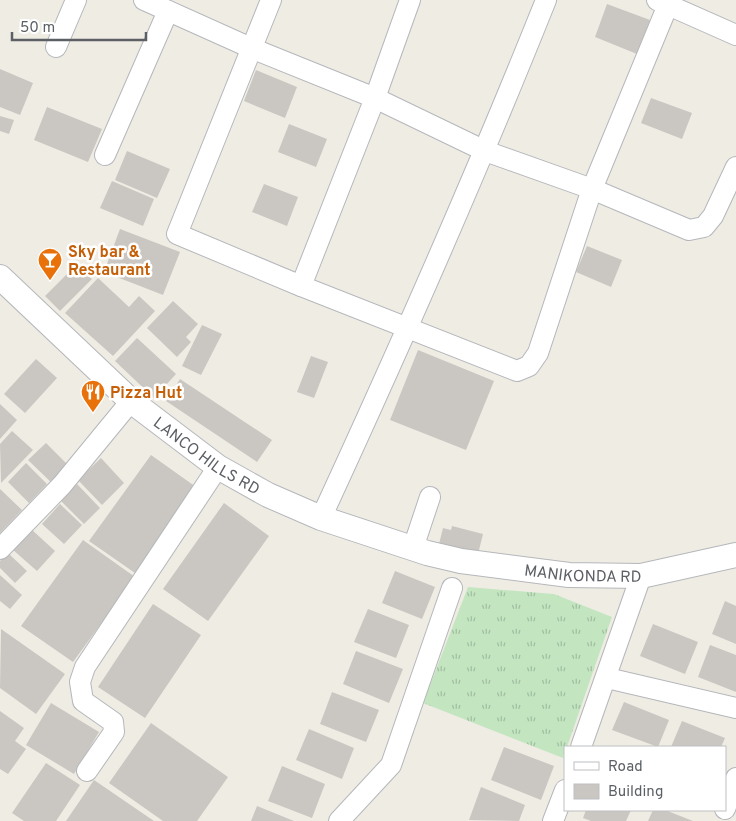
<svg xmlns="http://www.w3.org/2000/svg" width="736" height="821" viewBox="0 0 736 821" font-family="Overpass,sans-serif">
<defs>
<pattern id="grass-tufts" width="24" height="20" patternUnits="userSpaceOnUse" patternTransform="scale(1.25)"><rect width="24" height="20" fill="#c3e6c1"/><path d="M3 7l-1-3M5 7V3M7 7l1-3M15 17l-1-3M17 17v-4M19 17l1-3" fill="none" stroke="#a2bea0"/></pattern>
</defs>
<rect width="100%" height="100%" fill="#efece4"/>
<polygon fill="url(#grass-tufts)" points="468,587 554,594 612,617 567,747 565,747 563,758 423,703"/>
<g fill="#cac7c2">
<polygon points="607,4 650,20 637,54 595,37"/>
<polygon points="0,69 33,83 20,115 0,107"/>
<polygon points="256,70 297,87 285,118 244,101"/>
<polygon points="651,98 692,113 682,139 641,123"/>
<polygon points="47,107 102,129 88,162 34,140"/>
<polygon points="0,116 14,120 9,134 0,131"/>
<polygon points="289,124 327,139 316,167 278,152"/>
<polygon points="127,151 170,169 157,198 115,180"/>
<polygon points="112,181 154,199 143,226 100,208"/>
<polygon points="264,184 298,197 287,226 252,212"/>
<polygon points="120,229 180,252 163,295 104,272"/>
<polygon points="587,246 622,260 611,287 576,272"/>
<polygon points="77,264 92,279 60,311 45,296"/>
<polygon points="98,278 129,307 139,296 155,311 113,356 65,313"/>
<polygon points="173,301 198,324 186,337 191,342 177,357 147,328"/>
<polygon points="202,325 222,334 201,375 182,366"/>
<polygon points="137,338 176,374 154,398 115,361"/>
<polygon points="418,350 494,381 466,450 390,420"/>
<polygon points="311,356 328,362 314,398 297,392"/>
<polygon points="36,359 57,378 25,413 4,394"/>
<polygon points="180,379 272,440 257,462 166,401"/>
<polygon points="0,404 17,420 0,439"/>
<polygon points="12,431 33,450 1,483 0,444"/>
<polygon points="46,443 72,469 55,486 28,460"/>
<polygon points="151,455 196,487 135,573 89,541"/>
<polygon points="101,458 124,483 102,505 78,480"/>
<polygon points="26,463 47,484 29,503 8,482"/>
<polygon points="77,484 100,508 84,524 60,500"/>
<polygon points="0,489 22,510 0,533"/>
<polygon points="224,503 269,536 208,621 163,589"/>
<polygon points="60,504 82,525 64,544 42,524"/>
<polygon points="452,526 483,534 478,554 439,544 443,528 451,530"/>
<polygon points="31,529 55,551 37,571 12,549"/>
<polygon points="83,540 135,577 73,662 21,626"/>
<polygon points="8,553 27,571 15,583 0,568 0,561"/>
<polygon points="395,571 435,587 422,619 382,603"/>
<polygon points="0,575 22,595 10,609 0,601"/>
<polygon points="725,601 736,606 736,644 712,634"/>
<polygon points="153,604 201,635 145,718 98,687"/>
<polygon points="368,609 409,625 396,658 354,642"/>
<polygon points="653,624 698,642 685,674 640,656"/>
<polygon points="1,629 65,674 36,714 0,688"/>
<polygon points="710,645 736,655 736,692 698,677"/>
<polygon points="356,651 403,669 389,703 343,684"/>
<polygon points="332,692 379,710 366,742 320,724"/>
<polygon points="624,702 669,720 658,747 612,730"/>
<polygon points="51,703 99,732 74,774 26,745"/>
<polygon points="0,711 24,728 15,741 26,749 8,774 0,769"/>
<polygon points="682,721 725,738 721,747 671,747"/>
<polygon points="151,723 228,777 197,821 163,821 109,783"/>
<polygon points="309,729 354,748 342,779 296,760"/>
<polygon points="504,747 554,766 541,800 491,780"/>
<polygon points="46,763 80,785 56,821 24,821 12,813"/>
<polygon points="282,766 325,784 312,818 268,801"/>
<polygon points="94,780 154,821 66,821"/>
<polygon points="481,787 525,805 519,821 469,820"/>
<polygon points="257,806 294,821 251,821"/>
<polygon points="586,810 631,810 626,821 591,821 583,818"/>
<polygon points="653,810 665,810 693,821 648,821"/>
</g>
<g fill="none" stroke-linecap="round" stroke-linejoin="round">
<defs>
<g id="minor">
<polyline points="144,0 251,48 375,98 301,286 177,234 271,0"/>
<polyline points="410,0 375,98 485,151 592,189 689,230 704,227 713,216 736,167"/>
<polyline points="657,0 736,35"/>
<polyline points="56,47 76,0"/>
<polyline points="105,155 168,11"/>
<polyline points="301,286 517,371 529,366 538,353 592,189 670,0"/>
<path d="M321,518C400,347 476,175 546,0"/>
<polyline points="413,548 430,497"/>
<polyline points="0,549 62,485 131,401"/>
<polyline points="607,678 736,708"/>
<polyline points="581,747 641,576"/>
<polyline points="87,771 114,732 113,722 83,701 80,682 85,667 218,467"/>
<polyline points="725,809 736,778"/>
<polyline points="339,821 391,765 452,588"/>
<polyline points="553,821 565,790"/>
</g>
<g id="tertiary">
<path id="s1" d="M0,277L131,401L218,467L268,495L321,518L427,553L461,561L569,575L641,576L736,555"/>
</g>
</defs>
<use href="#minor" stroke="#b5b7bb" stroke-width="22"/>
<use href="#tertiary" stroke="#b5b7bb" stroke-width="26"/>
<use href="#minor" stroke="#fff" stroke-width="20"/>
<use href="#tertiary" stroke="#fff" stroke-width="24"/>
</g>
<defs>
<symbol id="bar-pin" viewBox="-11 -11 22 30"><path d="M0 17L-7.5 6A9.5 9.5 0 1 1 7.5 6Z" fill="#e8710a" stroke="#fff"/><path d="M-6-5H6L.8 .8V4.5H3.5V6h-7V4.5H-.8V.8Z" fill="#fff"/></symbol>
<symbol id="restaurant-pin" viewBox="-11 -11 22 30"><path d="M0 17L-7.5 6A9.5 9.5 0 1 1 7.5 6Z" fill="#e8710a" stroke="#fff"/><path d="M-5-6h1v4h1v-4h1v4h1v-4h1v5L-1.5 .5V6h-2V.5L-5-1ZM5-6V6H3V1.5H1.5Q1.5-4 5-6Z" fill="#fff"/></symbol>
</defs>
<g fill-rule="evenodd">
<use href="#bar-pin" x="36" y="246" width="28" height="38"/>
<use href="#restaurant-pin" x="79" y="378" width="28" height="38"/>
</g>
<g text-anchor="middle" stroke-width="5" stroke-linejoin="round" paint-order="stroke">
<g font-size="16" font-weight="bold" fill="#c56008" stroke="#fff" text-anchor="start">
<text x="68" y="257">Sky bar &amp;<tspan x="68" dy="18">Restaurant</tspan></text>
<text x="110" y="398">Pizza Hut</text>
</g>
<g font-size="16" fill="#5c6065" stroke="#fff">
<text dy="6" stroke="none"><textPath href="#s1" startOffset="274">LANCO HILLS RD</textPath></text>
<text dy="6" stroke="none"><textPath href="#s1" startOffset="674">MANIKONDA RD</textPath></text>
</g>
</g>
<rect x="564" y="746" width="162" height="65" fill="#ffffff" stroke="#bebfc1"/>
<rect x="574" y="762" width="25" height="8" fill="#ffffff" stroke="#bebfc1"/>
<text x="608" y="771" font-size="15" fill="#5c6065">Road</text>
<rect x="574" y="784" width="25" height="15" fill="#cac7c2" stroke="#bebfc1"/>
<text x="608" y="796" font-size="15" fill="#5c6065">Building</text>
<path d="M12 32v8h134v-8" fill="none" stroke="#5c6065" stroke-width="2.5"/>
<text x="20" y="32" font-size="15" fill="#5c6065" stroke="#ffffff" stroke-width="4" paint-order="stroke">50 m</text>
</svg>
